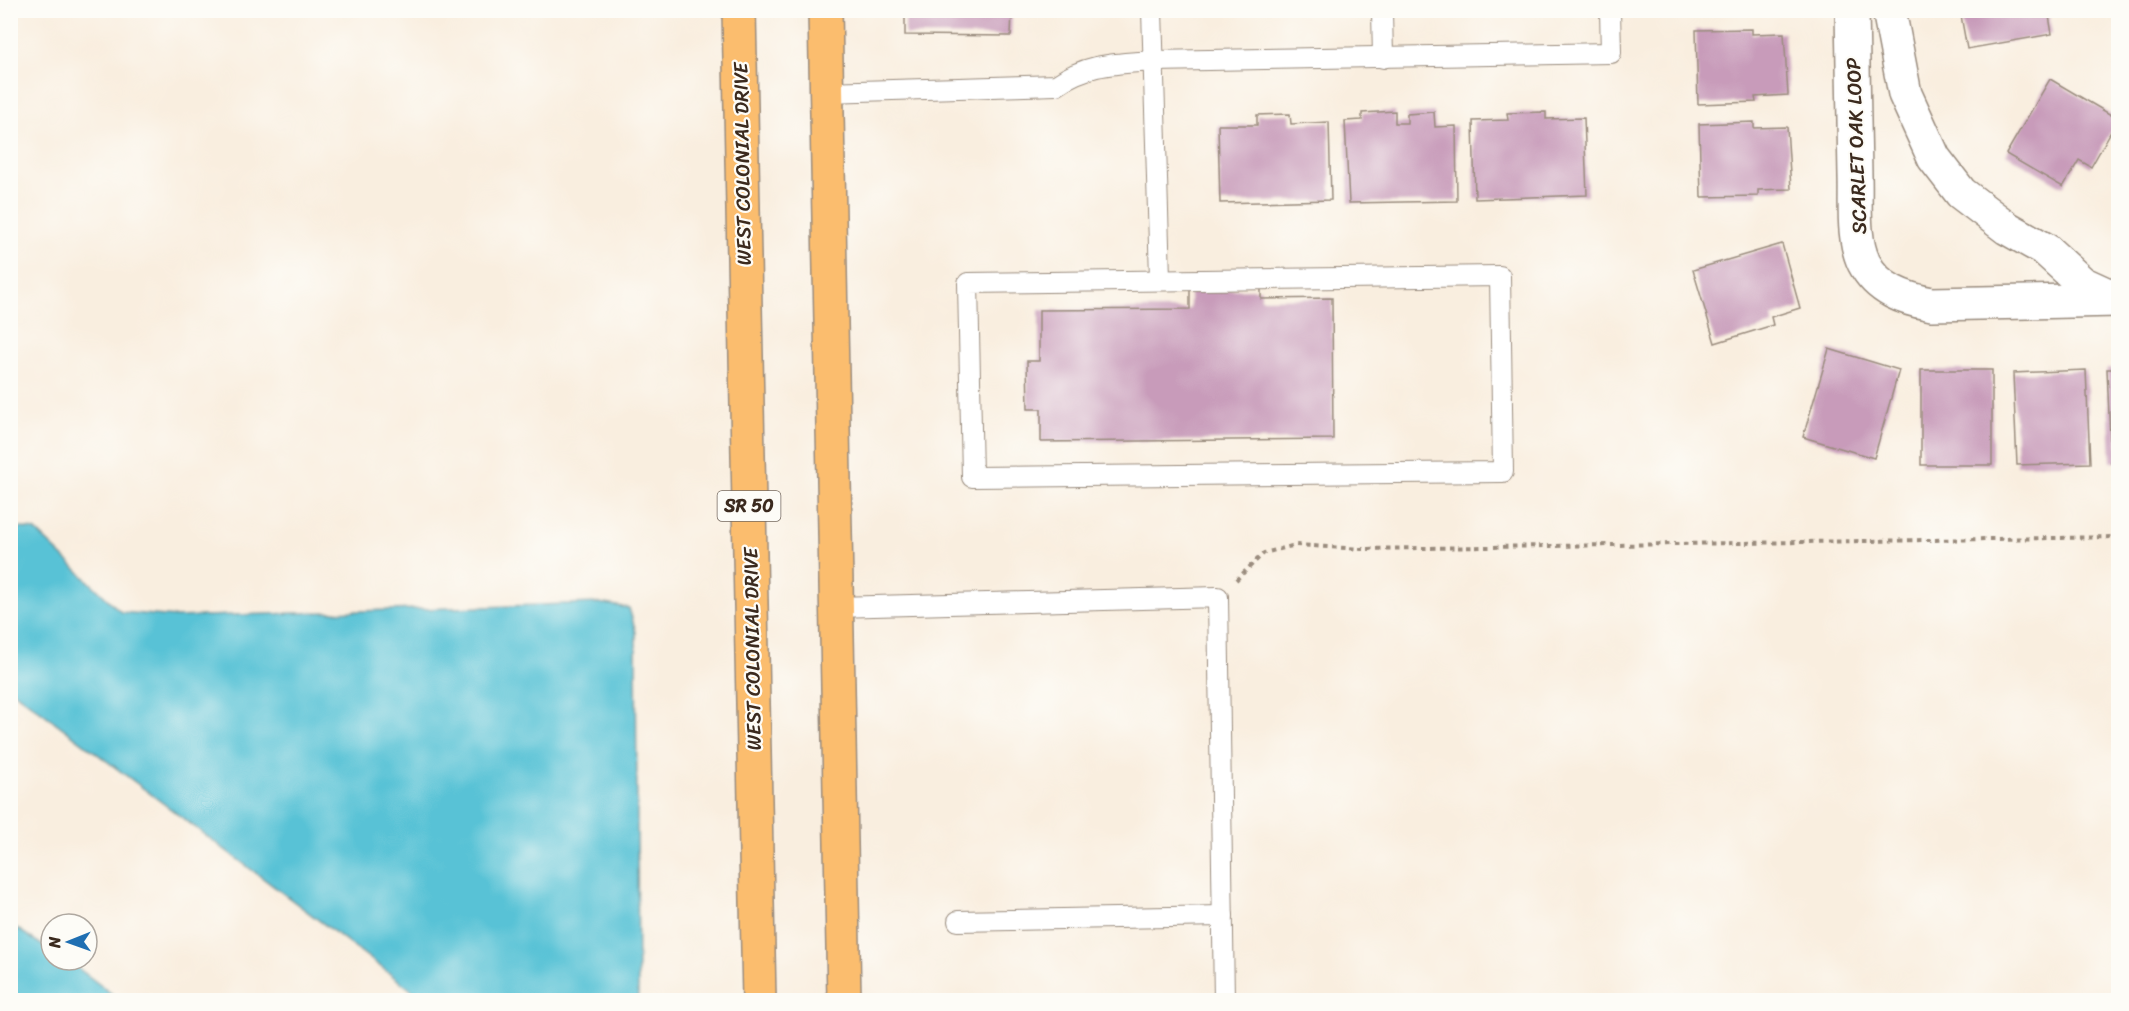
<svg xmlns="http://www.w3.org/2000/svg" width="2129" height="1011" viewBox="0 0 2129 1011" font-family="Sriracha,sans-serif">
<rect width="100%" height="100%" fill="#fdfcf7"/>
<filter id="ink" filterUnits="userSpaceOnUse"><feTurbulence type="fractalNoise" baseFrequency=".0167" numOctaves="2"/><feDisplacementMap in="SourceGraphic" scale="12" xChannelSelector="R" yChannelSelector="G"/><feConvolveMatrix kernelMatrix="1 2 1 2 8 2 1 2 1" color-interpolation-filters="sRGB"/></filter>
<filter id="wash" filterUnits="userSpaceOnUse"><feTurbulence type="fractalNoise" baseFrequency=".008" numOctaves="4" result="noise"/><feDisplacementMap in="SourceGraphic" scale="24" xChannelSelector="R" yChannelSelector="G"/><feGaussianBlur stdDeviation="1.35" result="paint"/><feColorMatrix in="noise" values="0 0 0 0 0 0 0 0 0 0 0 0 0 0 0 0 0 1.4 0 .05"/><feComposite in="paint" operator="in"/></filter>
<g filter="url(#wash)">
<rect width="100%" height="100%" fill="#f9eedf"/>
<g fill="#59c2d6" stroke="#4a767a" stroke-width="1.5">
<polygon points="15,527 35,530 121,612 176,617 599,603 629,608 636,632 638,1000 425,1000 11,689 10,529"/>
<polygon points="10,924 51,951 51,960 67,960 120,1000 11,1000"/>
</g>
<g id="blocks">
<g fill="#c89bba">
<polygon points="905,10 1012,10 1011,36 905,35"/>
<polygon points="1960,10 2048,10 2052,34 1967,49"/>
<polygon points="1752,29 1752,34 1784,33 1788,95 1755,97 1756,102 1698,104 1696,30"/>
<polygon points="2050,79 2118,119 2091,167 2079,160 2063,187 2006,154"/>
<polygon points="1395,111 1395,123 1407,123 1407,114 1434,112 1435,127 1456,126 1457,201 1349,203 1345,121 1362,120 1362,113"/>
<polygon points="1546,112 1546,119 1584,118 1587,195 1475,199 1473,121 1508,120 1507,113"/>
<polygon points="1290,114 1291,124 1329,122 1331,200 1220,203 1218,125 1257,125 1257,115"/>
<polygon points="1754,122 1754,128 1787,127 1791,189 1758,190 1758,196 1701,197 1699,124"/>
<polygon points="1782,244 1800,308 1771,317 1773,325 1715,343 1693,270"/>
<polygon points="1261,289 1261,299 1332,298 1333,439 1041,442 1041,409 1028,409 1027,361 1039,361 1039,310 1190,309 1190,290"/>
<polygon points="1829,349 1899,370 1874,458 1803,437"/>
<polygon points="2107,369 2118,369 2118,462 2111,462"/>
<rect x="1921" y="370" width="71" height="95"/>
<polygon points="2086,370 2090,463 2017,465 2013,373"/>
</g>
</g>
</g>
<g filter="url(#ink)">
<use href="#blocks" fill-opacity="0" stroke="#9a8c7e" stroke-width="1.5"/>
<g fill="none" stroke-linecap="round" stroke-linejoin="round">
<defs>
<g id="service">
<polyline points="1152,10 1160,278"/>
<polyline points="1382,10 1383,58"/>
<path d="M826,92L1056,85C1088,63 1115,64 1153,61L1611,53L1610,10"/>
<polygon points="1500,276 1503,472 972,477 968,283"/>
<polyline points="836,607 1218,597 1224,1000"/>
<polyline points="958,921 1223,916"/>
</g>
<g id="minor">
<path d="M1852,10C1853,66 1854,121 1855,176C1856,203 1852,238 1864,263C1878,290 1904,299 1932,304L2118,300"/>
<polyline points="1889,10 1905,94 1934,158 1961,193 2007,228 2046,250 2082,283 2117,299"/>
</g>
<g id="trunk">
<polyline points="739,10 759,1000"/>
<polyline points="825,10 844,1000"/>
</g>
</defs>
<use href="#service" stroke="#9a8c7e" stroke-width="22"/>
<use href="#minor" stroke="#9a8c7e" stroke-width="36"/>
<use href="#trunk" stroke="#9a8c7e" stroke-width="36"/>
<polyline stroke="#9a8c7e" stroke-width="4" stroke-dasharray="4.5 4.5" stroke-linecap="butt" points="1236,580 1264,553 1296,545 1361,549 2118,537"/>
<use href="#service" stroke="#fff" stroke-width="20"/>
<use href="#minor" stroke="#fff" stroke-width="33"/>
<use href="#trunk" stroke="#fbbd6e" stroke-width="33"/>
</g>
</g>
<g text-anchor="middle" stroke-width="4.5" stroke-linejoin="round" paint-order="stroke">
<rect fill="#fdfcf7" stroke="#75695f" stroke-width="1.5" x="717.5" y="491" width="63" height="30" rx="4.5"/>
<g font-size="18" font-weight="bold" fill="#3b2a1e">
<text x="749" y="512">SR 50</text>
</g>
<g font-size="20" fill="#3b2a1e" stroke="#fdfcf7">
<text transform="translate(1856 146) rotate(-92)" y="7">SCARLET OAK LOOP</text>
<text transform="translate(742 164) rotate(-91)" y="7">WEST COLONIAL DRIVE</text>
<text transform="translate(752 649) rotate(-91)" y="7">WEST COLONIAL DRIVE</text>
</g>
</g>
<rect width="2129" height="1011" fill="none" stroke="#fdfcf7" stroke-width="36"/>
<g transform="translate(69 942) rotate(269)"><circle r="28" fill="#fdfcf7" stroke="#afa8a0" stroke-width="1.5"/>
<path d="M0-4.5L10 22L0 15L-10 22Z" fill="#1f6fb2"/>
<text y="-9" font-size="16" font-weight="bold" text-anchor="middle" fill="#3b2a1e">N</text>
</g>
</svg>
